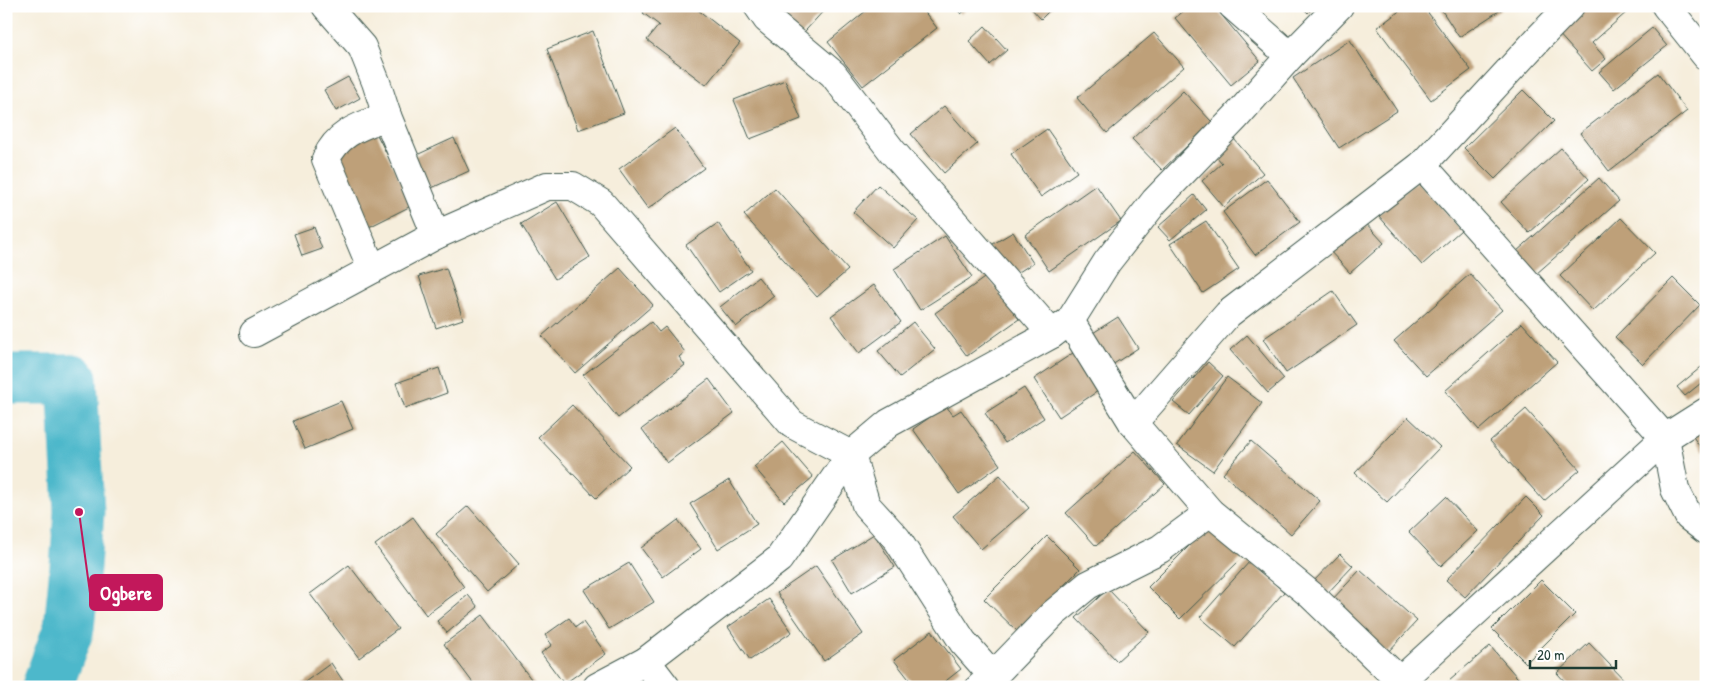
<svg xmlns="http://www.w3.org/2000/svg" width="1712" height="693" viewBox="0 0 1712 693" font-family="'Patrick Hand',sans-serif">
<rect width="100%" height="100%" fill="#fff"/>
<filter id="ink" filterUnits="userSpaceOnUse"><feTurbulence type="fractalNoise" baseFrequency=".02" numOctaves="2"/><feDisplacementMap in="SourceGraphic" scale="10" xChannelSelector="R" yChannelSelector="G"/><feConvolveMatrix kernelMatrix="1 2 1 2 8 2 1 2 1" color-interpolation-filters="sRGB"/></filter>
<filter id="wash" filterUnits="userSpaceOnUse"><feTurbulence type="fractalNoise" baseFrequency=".0096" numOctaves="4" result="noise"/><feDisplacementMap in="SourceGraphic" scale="20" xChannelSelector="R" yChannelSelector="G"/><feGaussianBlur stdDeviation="1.12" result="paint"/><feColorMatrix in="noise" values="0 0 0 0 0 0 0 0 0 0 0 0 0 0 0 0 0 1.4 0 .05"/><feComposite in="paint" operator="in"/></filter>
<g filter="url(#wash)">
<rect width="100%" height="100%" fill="#f6eedc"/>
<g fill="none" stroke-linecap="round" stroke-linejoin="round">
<polyline stroke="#4eb8cb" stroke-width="51" points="6,379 72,379 79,512 75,567 69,628 47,687"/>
</g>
<g id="blocks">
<g fill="#bea079">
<polygon points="648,6 693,6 740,43 706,85 647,40 659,25 643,13"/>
<polygon points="778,6 824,6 826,8 797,40 770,14"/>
<polygon points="872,6 920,6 937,28 863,86 828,42"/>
<polygon points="954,6 970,6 961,14"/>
<polygon points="1029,6 1054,6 1041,19"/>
<polygon points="1190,6 1214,6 1260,61 1231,85 1175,18"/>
<polygon points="1301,6 1315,6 1308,13"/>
<polygon points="1406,6 1423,6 1471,70 1431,100 1377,28"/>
<polygon points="1439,6 1500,6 1502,9 1459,37"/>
<polygon points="1586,6 1623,6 1628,11 1592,43 1606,59 1592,71 1557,32"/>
<polygon points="985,26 1007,50 990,65 969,41"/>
<polygon points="1652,28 1667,46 1614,89 1599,72"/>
<polygon points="593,31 624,113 578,130 547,49"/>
<polygon points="1154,33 1184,67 1107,133 1077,98"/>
<polygon points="1350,40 1397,111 1339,148 1293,78"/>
<polygon points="1658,73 1687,111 1609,171 1580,133"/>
<polygon points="348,77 360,98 336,111 324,90"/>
<polygon points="785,80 801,119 750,139 734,100"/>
<polygon points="1523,90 1554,121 1495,179 1464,148"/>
<polygon points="1183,91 1212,122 1162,170 1132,139"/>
<polygon points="944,106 977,144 944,173 911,134"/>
<polygon points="675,128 704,168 648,209 619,169"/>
<polygon points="374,129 413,205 369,227 330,151"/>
<polygon points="1047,129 1077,172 1041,197 1011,154"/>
<polygon points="454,138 469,171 425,191 410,158"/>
<polygon points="1234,139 1263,173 1224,207 1202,181 1222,163 1215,155"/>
<polygon points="1561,148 1589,179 1529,233 1501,202"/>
<polygon points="1599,178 1619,201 1536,274 1516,252"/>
<polygon points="1267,179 1300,222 1255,255 1223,212"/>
<polygon points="1417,181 1461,230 1422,265 1378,215"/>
<polygon points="878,185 918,220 893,248 853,212"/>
<polygon points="1096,185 1121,221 1049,271 1025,235"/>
<polygon points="775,188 848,270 817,297 744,215"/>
<polygon points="1194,195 1206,210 1170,240 1158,227"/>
<polygon points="557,202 590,257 555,279 521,224"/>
<polygon points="1621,218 1655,253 1593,311 1560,276"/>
<polygon points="1363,220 1384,243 1350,273 1329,250"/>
<polygon points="1206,221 1239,269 1203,293 1170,244"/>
<polygon points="718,223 751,270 719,292 686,245"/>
<polygon points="314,227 322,249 302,256 294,234"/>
<polygon points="1013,232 1033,263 1008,279 988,247"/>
<polygon points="945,236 972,277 920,310 894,269"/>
<polygon points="446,268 463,319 436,328 419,276"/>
<polygon points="620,268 653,305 575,373 542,336"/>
<polygon points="1470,274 1502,310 1426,376 1394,341"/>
<polygon points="987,276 1019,319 967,356 935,313"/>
<polygon points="758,277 774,296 736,327 720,307"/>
<polygon points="1673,278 1700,305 1643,364 1615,337"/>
<polygon points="874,285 901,322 859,353 831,316"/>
<polygon points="1333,291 1357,325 1286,373 1263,339"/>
<polygon points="1118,317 1138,348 1106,369 1085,338"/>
<polygon points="651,322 659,332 665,327 685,352 679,357 685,365 618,418 583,375"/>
<polygon points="913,322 935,349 900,377 878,351"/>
<polygon points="1522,323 1557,362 1479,430 1445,391"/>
<polygon points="1247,335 1284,379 1268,393 1230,350"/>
<polygon points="1076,351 1101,389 1059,417 1034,379"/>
<polygon points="1208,362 1223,376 1189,415 1173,402"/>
<polygon points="1706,363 1706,379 1685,396 1677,387"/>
<polygon points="439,368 447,393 405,408 396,383"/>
<polygon points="1227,377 1262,403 1213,471 1177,445"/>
<polygon points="709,379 734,413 667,463 642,429"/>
<polygon points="1024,388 1044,418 1005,443 985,413"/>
<polygon points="341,401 353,429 305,449 293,421"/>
<polygon points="572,405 630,466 596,498 538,437"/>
<polygon points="946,406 953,415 961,410 1000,465 959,494 913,429"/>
<polygon points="1526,409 1580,470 1544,501 1490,441"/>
<polygon points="1408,417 1440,447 1387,502 1355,473"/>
<polygon points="1703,426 1706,429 1706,449 1703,451 1691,434"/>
<polygon points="1251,441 1320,501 1291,534 1223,474"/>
<polygon points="783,442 813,477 784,502 754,467"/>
<polygon points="1135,451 1165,484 1096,546 1066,513"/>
<polygon points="1000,475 1029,508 981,549 953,516"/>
<polygon points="729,480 757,524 718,549 690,504"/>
<polygon points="1446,497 1478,531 1441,566 1409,532"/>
<polygon points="1526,497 1544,515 1465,597 1446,580"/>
<polygon points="468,506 519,564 487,592 436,534"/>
<polygon points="413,517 464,587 426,615 375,545"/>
<polygon points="678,520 701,549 663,577 641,548"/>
<polygon points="1210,525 1243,557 1180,619 1148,587"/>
<polygon points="874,534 895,567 852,593 832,560"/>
<polygon points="1047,536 1080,569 1018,632 984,599"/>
<polygon points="1340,554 1353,566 1323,598 1310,585"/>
<polygon points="1250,561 1284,592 1235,647 1200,617"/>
<polygon points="629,563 654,602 609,629 584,590"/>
<polygon points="349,565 398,629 359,658 310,594"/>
<polygon points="816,566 863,634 824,661 777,593"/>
<polygon points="1360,570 1417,621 1387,653 1330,602"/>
<polygon points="1541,580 1575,614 1526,663 1492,629"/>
<polygon points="1108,589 1149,632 1117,661 1076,618"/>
<polygon points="468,595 478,607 447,633 437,621"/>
<polygon points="769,599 792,632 750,660 728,627"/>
<polygon points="483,615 537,687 476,687 444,644"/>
<polygon points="569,618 576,627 583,622 606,654 564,684 541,653 552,645 545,635"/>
<polygon points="932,631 961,669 938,687 915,687 894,660"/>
<polygon points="1589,643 1631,687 1570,687 1557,673"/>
<polygon points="1490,646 1523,684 1519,687 1442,687"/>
<polygon points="331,663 347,687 298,687"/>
</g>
</g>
</g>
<g filter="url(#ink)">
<use href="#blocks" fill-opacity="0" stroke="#3f584d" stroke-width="1"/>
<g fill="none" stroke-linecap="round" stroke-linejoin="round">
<defs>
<g id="minor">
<polyline points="326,6 362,47 376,82 387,116 436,235"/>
<polyline points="758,6 767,19 833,74 892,151 1052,334"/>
<polyline points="1233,6 1290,56"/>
<polyline points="1666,6 1706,56"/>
<polyline points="1422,165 1665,438 1675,489 1689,517 1706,530"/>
<path d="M372,269L326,159C338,132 361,126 387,116"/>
<polyline points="1070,321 1133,423 1210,512 1311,595 1400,681"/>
<polyline points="254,333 436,235 547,186 573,186 601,203 792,424 851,455 866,505 897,539 963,642 993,676"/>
<polyline points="1133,423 1228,314 1422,165 1540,37 1570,6"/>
<polyline points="646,661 666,687"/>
<polyline points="597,687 646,661 779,559 851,455 889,423 1052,334 1070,321 1107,262 1155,201 1236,117 1290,56 1339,6"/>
<polyline points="980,687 993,676 1053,614 1088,585 1160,549 1210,512"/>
<polyline points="1395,687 1400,681 1665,438 1706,412"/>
</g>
</defs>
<use href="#minor" stroke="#3f584d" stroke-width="30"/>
<use href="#minor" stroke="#fff" stroke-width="28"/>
</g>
</g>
<path fill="none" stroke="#c2185b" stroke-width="2" d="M79 512L90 593"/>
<circle fill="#c2185b" stroke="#fff" stroke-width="2" cx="79" cy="512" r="5"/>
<rect fill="#c2185b" stroke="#c2185b" stroke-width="2" x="90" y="575" width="72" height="35" rx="5"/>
<g font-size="20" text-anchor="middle" font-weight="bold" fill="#fff">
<text x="126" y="600">Ogbere</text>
</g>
<rect width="1712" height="693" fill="none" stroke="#fff" stroke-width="25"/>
<path d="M1530 660v8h86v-8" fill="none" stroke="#1f3d34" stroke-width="2.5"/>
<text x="1537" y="660" font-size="15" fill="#1f3d34" stroke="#ffffff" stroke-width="4" paint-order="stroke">20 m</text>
</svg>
